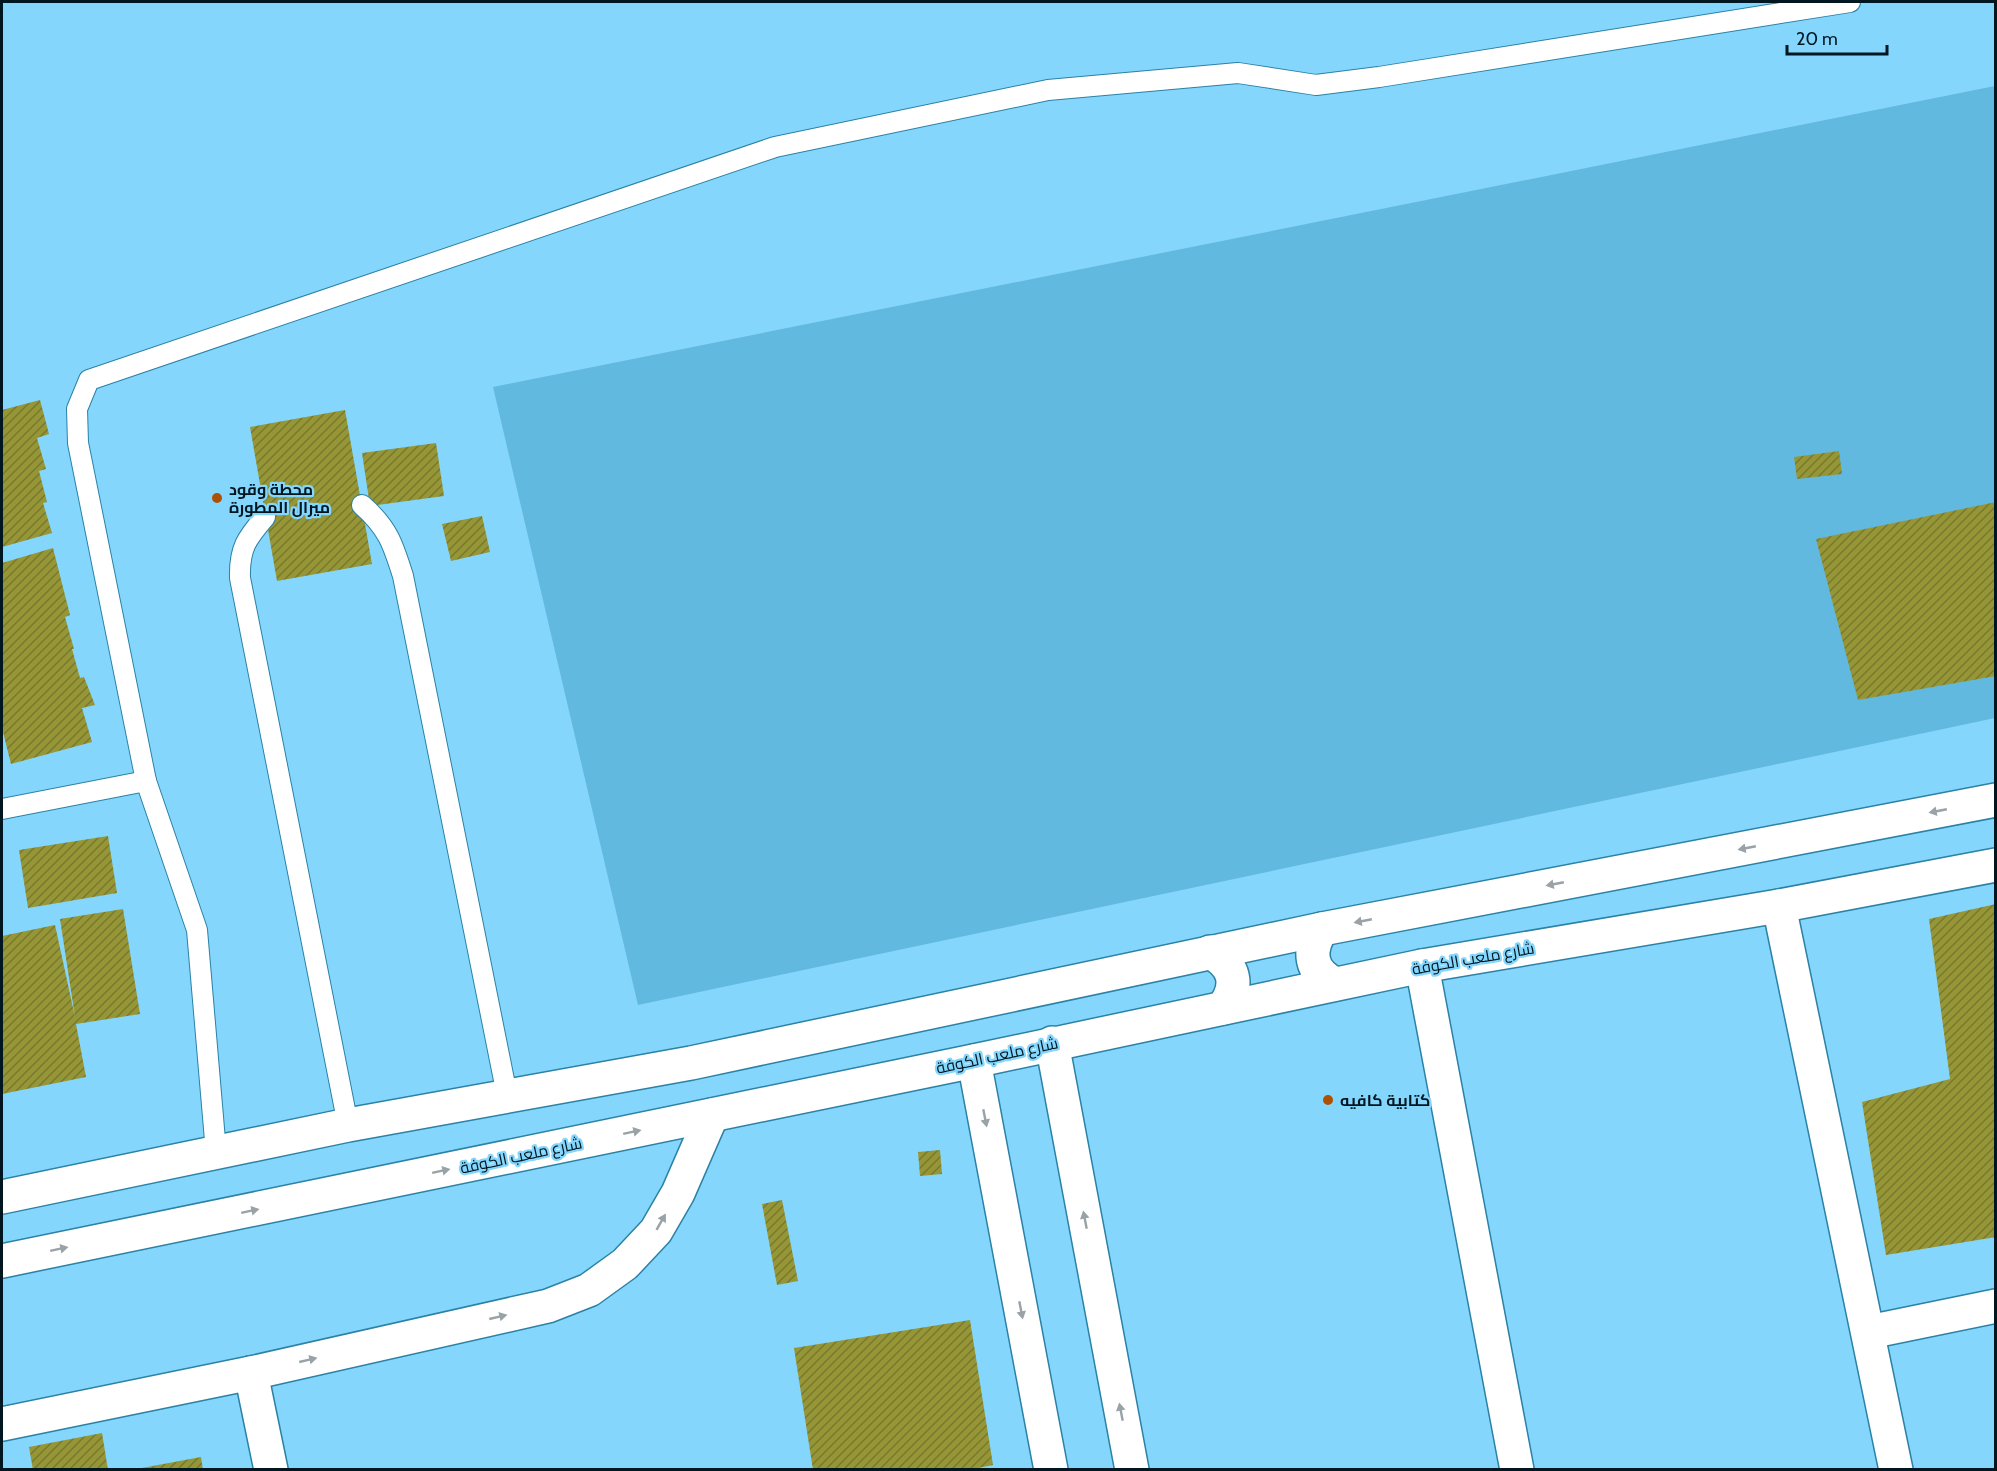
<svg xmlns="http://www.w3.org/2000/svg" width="1997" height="1471" viewBox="0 0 1997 1471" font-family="Cabin,Cairo,sans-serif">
<defs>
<pattern id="building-hatch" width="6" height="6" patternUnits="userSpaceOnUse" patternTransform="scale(1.5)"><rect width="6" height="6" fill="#969637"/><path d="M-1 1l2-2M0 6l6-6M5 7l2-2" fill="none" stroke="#78792e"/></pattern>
</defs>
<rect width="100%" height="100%" fill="#84d6fc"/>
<polygon fill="#62b9e0" points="1995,86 1995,718 638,1005 493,387"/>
<g fill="url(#building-hatch)">
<polygon points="40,400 49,434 37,438 46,469 39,471 47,502 43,503 52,533 2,547 2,410"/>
<polygon points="345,410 372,564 277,581 250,427"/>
<polygon points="436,443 444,496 370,506 362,453"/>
<polygon points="1839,451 1842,474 1797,479 1794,457"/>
<polygon points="1996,502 1996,676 1858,700 1816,539"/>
<polygon points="482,516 490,552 451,561 442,524"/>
<polygon points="53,548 70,615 65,617 74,649 72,649 80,678 84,677 95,705 82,708 92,742 11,764 2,728 2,563"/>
<polygon points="108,836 117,893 28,908 19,850"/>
<polygon points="1996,904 1996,1237 1886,1255 1862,1102 1950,1079 1929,919"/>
<polygon points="123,909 140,1014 76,1024 86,1077 2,1094 2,936 55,925 75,1017 60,919"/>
<polygon points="940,1150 942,1174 920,1176 918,1152"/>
<polygon points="782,1200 798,1281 777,1285 762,1204"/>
<polygon points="970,1320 993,1465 968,1470 813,1470 794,1348"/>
<polygon points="102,1433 108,1470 33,1470 29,1447"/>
<polygon points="201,1457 203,1470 142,1470 142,1468"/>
</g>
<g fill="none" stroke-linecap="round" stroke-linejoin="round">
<defs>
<g id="service">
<path d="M362,505C388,528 393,544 403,576L507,1095"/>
<path d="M265,517C247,538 239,548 240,578L348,1125"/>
<polyline points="2,809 146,781"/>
<polyline points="216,1152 197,930 146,781 78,443 77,409 89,380 775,147 1048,90 1238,73 1316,85 1379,77 1850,2"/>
</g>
<g id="minor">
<polyline points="1779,906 1896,1470"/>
<polyline points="1422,966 1517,1470"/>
<polyline points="1052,1043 1132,1470"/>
<polyline points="974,1061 1051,1470"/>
<polyline points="1869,1332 1996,1306"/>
<polyline points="251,1373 271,1470"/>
<polyline points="2,1424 251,1373 548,1306 589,1290 625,1264 656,1231 678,1193 712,1115"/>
</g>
<g id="primary">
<path d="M1322,929C1307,951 1310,972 1335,984"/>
<path d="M1210,952C1235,965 1240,985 1223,1008"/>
<polyline points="2,1197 348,1125 691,1063 1322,929 1996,800"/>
<polyline points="2,1261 974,1061 1422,966 1779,906 1996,865"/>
</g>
</defs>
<use href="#service" stroke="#2b82a5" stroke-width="22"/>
<use href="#minor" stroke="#2b82a5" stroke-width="36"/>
<use href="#primary" stroke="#2b82a5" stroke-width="36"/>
<use href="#service" stroke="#fff" stroke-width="20"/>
<use href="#minor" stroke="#fff" stroke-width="33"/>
<use href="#primary" stroke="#fff" stroke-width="33"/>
</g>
<defs><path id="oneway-solid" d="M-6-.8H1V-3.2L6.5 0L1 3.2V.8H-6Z" transform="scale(1.5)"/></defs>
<g fill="#99a2a6">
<use href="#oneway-solid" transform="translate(1938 811) rotate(169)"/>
<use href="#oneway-solid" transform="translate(1747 848) rotate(169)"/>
<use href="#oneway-solid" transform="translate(1555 884) rotate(169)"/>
<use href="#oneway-solid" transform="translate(1363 921) rotate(169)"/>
<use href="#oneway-solid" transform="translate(985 1118) rotate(79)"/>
<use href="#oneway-solid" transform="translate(632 1132) rotate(-12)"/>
<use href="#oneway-solid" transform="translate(441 1171) rotate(-12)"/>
<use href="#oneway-solid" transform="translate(250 1211) rotate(-12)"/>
<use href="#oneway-solid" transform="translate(1085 1220) rotate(-101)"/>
<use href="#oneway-solid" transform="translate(661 1222) rotate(-60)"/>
<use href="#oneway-solid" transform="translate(59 1249) rotate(-12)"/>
<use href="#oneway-solid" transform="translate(1021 1310) rotate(79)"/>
<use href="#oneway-solid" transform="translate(498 1317) rotate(-13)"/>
<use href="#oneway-solid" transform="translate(308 1360) rotate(-13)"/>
<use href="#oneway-solid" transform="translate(1121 1412) rotate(-101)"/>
</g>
<g fill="#ae4f02" stroke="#84d6fc" stroke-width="2">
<circle cx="217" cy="498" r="6"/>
<circle cx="1328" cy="1100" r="6"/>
</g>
<g text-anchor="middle" stroke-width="4.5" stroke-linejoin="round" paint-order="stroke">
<g font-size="16" font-weight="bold" fill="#001620" stroke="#84d6fc" text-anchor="start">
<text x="229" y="495">محطة وقود<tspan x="229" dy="18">ميرال المطورة</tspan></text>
<text x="1340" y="1106">كتابية كافيه</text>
</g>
<g font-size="16" fill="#001620" stroke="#84d6fc">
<text transform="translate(1473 958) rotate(-10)" y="6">شارع ملعب الكوفة</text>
<text transform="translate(997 1055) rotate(-12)" y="6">شارع ملعب الكوفة</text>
<text transform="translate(521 1155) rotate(-12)" y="6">شارع ملعب الكوفة</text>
</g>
</g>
<rect width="1997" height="1471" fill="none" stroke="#001620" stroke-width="6"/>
<path d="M1787 45v9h100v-9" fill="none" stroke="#001620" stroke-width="3"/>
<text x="1796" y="45" font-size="18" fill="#001620" stroke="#84d6fc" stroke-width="4.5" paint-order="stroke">20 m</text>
</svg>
